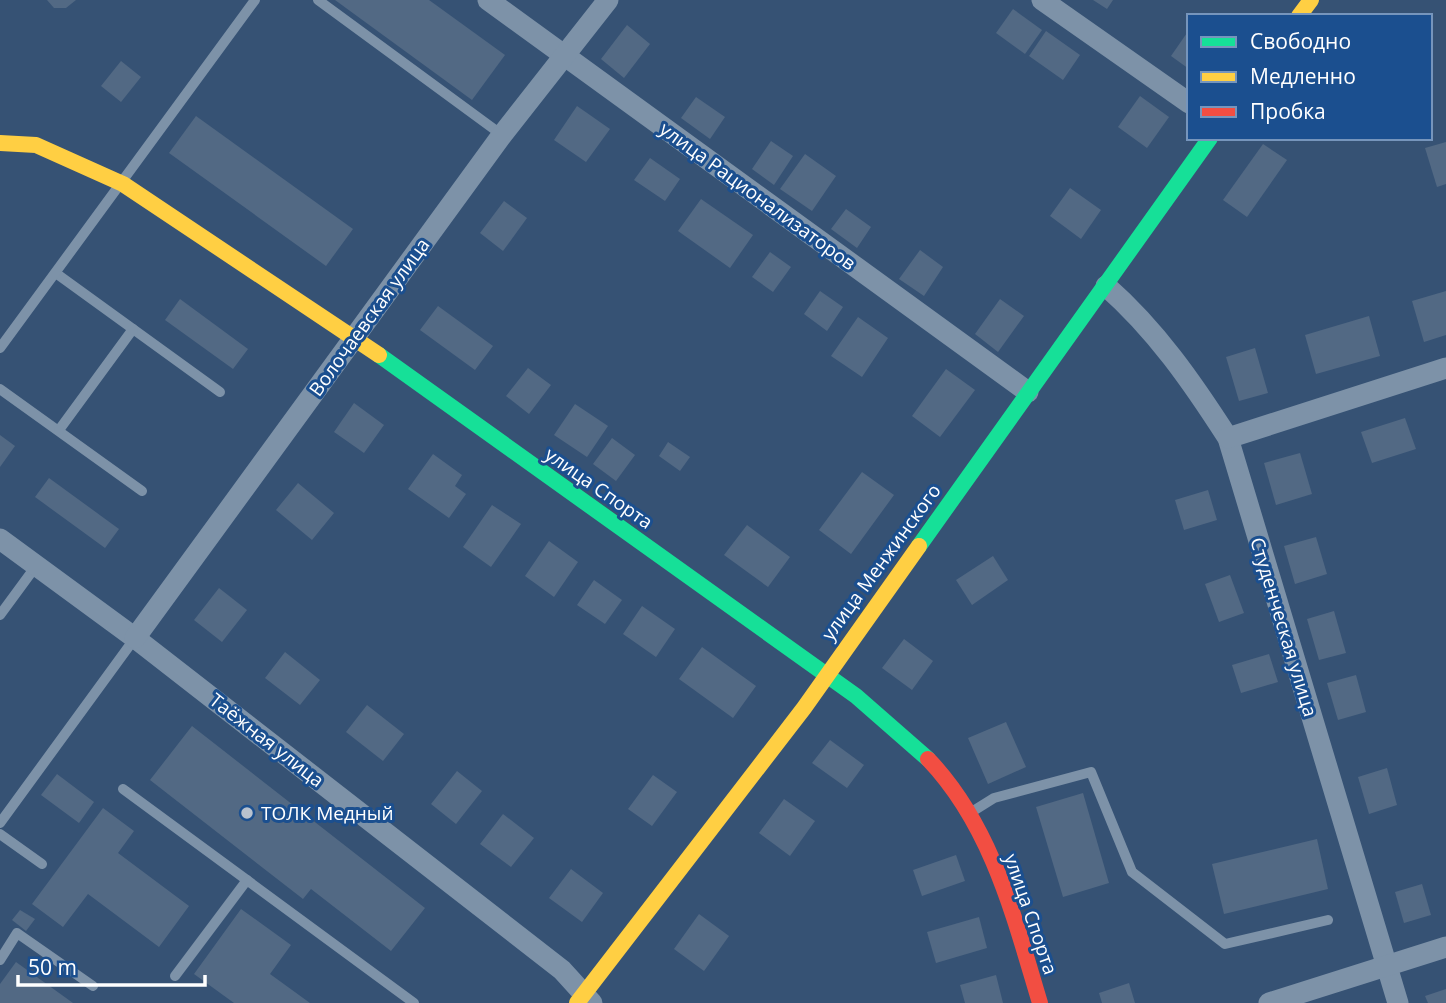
<svg xmlns="http://www.w3.org/2000/svg" width="1446" height="1003" viewBox="0 0 1446 1003" font-family="'Open Sans',sans-serif">
<rect width="100%" height="100%" fill="#365274"/>
<g fill="#526984">
<polygon points="47,0 76,0 66,8 54,8"/>
<polygon points="335,0 429,0 505,55 472,100"/>
<polygon points="1093,0 1113,0 1107,9"/>
<polygon points="1013,9 1042,30 1025,54 996,33"/>
<polygon points="627,25 650,44 624,78 601,59"/>
<polygon points="1189,30 1189,69 1171,56"/>
<polygon points="1046,31 1080,55 1063,80 1029,56"/>
<polygon points="121,61 141,77 121,102 101,86"/>
<polygon points="1140,96 1169,117 1147,148 1118,127"/>
<polygon points="696,97 725,117 710,139 681,118"/>
<polygon points="577,106 610,129 586,162 554,140"/>
<polygon points="196,116 353,229 326,266 169,153"/>
<polygon points="771,141 793,156 774,185 752,169"/>
<polygon points="1446,142 1446,184 1437,187 1425,148"/>
<polygon points="1263,144 1287,160 1247,217 1223,200"/>
<polygon points="805,154 836,176 812,211 780,189"/>
<polygon points="650,158 680,179 665,201 634,180"/>
<polygon points="1070,188 1101,210 1081,239 1050,216"/>
<polygon points="701,199 753,235 730,268 678,231"/>
<polygon points="504,201 527,218 503,251 480,233"/>
<polygon points="846,209 871,227 857,248 831,229"/>
<polygon points="920,250 943,267 924,296 899,279"/>
<polygon points="770,252 791,267 773,292 752,277"/>
<polygon points="820,291 843,307 827,331 804,314"/>
<polygon points="1446,291 1446,335 1424,342 1412,301"/>
<polygon points="180,299 248,349 233,369 165,320"/>
<polygon points="1000,299 1024,316 998,352 975,334"/>
<polygon points="438,306 493,346 475,370 420,330"/>
<polygon points="1369,316 1380,356 1316,374 1305,335"/>
<polygon points="858,317 888,338 862,377 831,356"/>
<polygon points="1255,348 1268,393 1239,401 1226,357"/>
<polygon points="528,368 551,385 529,414 506,396"/>
<polygon points="946,369 975,390 940,437 912,416"/>
<polygon points="354,403 384,425 364,453 334,432"/>
<polygon points="575,404 608,426 587,457 554,435"/>
<polygon points="1405,418 1416,449 1372,463 1361,432"/>
<polygon points="0,435 15,446 0,467"/>
<polygon points="612,438 635,455 616,481 593,464"/>
<polygon points="668,442 690,457 680,471 659,456"/>
<polygon points="1300,453 1312,494 1276,505 1264,463"/>
<polygon points="433,454 462,475 455,486 466,494 449,518 408,489"/>
<polygon points="862,472 894,495 851,554 819,530"/>
<polygon points="49,478 119,529 105,548 35,497"/>
<polygon points="298,483 334,513 312,540 276,510"/>
<polygon points="1208,490 1217,520 1184,530 1175,500"/>
<polygon points="492,505 521,524 491,567 463,547"/>
<polygon points="747,525 790,557 768,587 724,555"/>
<polygon points="1316,537 1327,574 1295,584 1284,546"/>
<polygon points="549,541 578,562 554,597 525,576"/>
<polygon points="993,556 1008,580 972,605 956,580"/>
<polygon points="1230,575 1244,613 1219,622 1205,584"/>
<polygon points="594,580 622,600 605,624 577,605"/>
<polygon points="219,588 247,610 222,642 194,620"/>
<polygon points="642,606 675,629 656,657 623,634"/>
<polygon points="1334,611 1346,653 1319,660 1307,619"/>
<polygon points="904,639 933,661 912,690 882,668"/>
<polygon points="702,647 756,686 733,718 679,679"/>
<polygon points="285,652 320,680 300,705 265,678"/>
<polygon points="1269,654 1278,682 1241,693 1232,665"/>
<polygon points="1356,675 1366,712 1338,720 1327,683"/>
<polygon points="367,705 404,734 383,761 346,732"/>
<polygon points="1006,722 1026,767 988,784 968,738"/>
<polygon points="192,726 425,908 391,951 311,889 303,899 150,780"/>
<polygon points="830,740 864,765 847,788 812,763"/>
<polygon points="1387,768 1397,805 1369,814 1358,777"/>
<polygon points="457,771 482,791 456,824 431,804"/>
<polygon points="57,774 94,802 79,823 41,795"/>
<polygon points="653,775 677,792 652,826 628,809"/>
<polygon points="1083,793 1109,883 1063,897 1036,807"/>
<polygon points="784,799 815,821 790,856 759,833"/>
<polygon points="103,808 134,831 118,853 189,906 159,947 88,894 63,927 32,904"/>
<polygon points="503,814 534,838 511,867 480,844"/>
<polygon points="1317,839 1328,889 1224,914 1212,864"/>
<polygon points="956,855 965,881 922,896 913,870"/>
<polygon points="571,869 603,893 582,922 549,898"/>
<polygon points="1422,884 1431,915 1404,923 1395,892"/>
<polygon points="241,909 291,945 270,974 310,1003 234,1003 194,974"/>
<polygon points="20,910 35,919 26,931 12,920"/>
<polygon points="699,914 729,936 704,971 674,949"/>
<polygon points="979,917 987,948 936,963 927,932"/>
<polygon points="16,962 73,1003 0,1003 0,984"/>
<polygon points="996,975 1003,1003 965,1003 960,985"/>
<polygon points="1129,983 1135,1003 1102,1003 1099,993"/>
<polygon points="1446,989 1446,1003 1428,1003 1425,996"/>
</g>
<g fill="none" stroke-linecap="round" stroke-linejoin="round">
<g stroke="#7d92a8" stroke-width="10">
<polyline points="318,0 502,135"/>
<polyline points="57,274 220,392"/>
<polyline points="0,348 255,0"/>
<polyline points="0,389 142,491"/>
<polyline points="59,430 133,329"/>
<polyline points="0,615 36,566"/>
<polyline points="123,789 414,1003"/>
<polyline points="970,813 994,798 1091,772 1132,872 1225,944 1328,920"/>
<polyline points="0,823 135,638"/>
<polyline points="0,834 42,864"/>
<polyline points="0,960 17,933 93,986"/>
<polyline points="175,976 247,880"/>
</g>
<g stroke="#7d92a8" stroke-width="21">
<polyline points="488,0 1028,392"/>
<polyline points="1042,0 1189,103"/>
<path d="M1106,286C1156,330 1192,382 1228,438L1398,1003"/>
<polyline points="1228,438 1446,368"/>
<polyline points="0,539 135,638 562,970 592,1003"/>
<polyline points="135,638 502,135 608,0"/>
<polyline points="1269,1003 1446,947"/>
</g>
<g stroke="#16e098" stroke-width="16">
<polyline points="379,355 856,696 928,759"/>
<polyline points="919,546 1210,138"/>
</g>
<g stroke="#ffcf43" stroke-width="16">
<polyline points="1299,16 1311,0"/>
<polyline points="0,143 36,145 123,184 379,355"/>
<polyline points="577,1003 804,708 919,546"/>
</g>
<path stroke="#f24e42" stroke-width="16" d="M928,759C992,826 1014,917 1040,1003"/>
</g>
<circle fill="#b9c2ce" stroke="#1b4f8f" stroke-width="2.5" cx="247" cy="813" r="7"/>
<g text-anchor="middle" stroke-width="6" stroke-linejoin="round" paint-order="stroke">
<g font-size="19" fill="#fff" stroke="#1b4f8f">
<text transform="translate(758 196) rotate(36)" y="7">улица Рационализаторов</text>
<text transform="translate(369 317) rotate(-54)" y="7">Волочаевская улица</text>
<text transform="translate(599 488) rotate(35)" y="7">улица Спорта</text>
<text transform="translate(881 562) rotate(-54)" y="7">улица Менжинского</text>
<text transform="translate(1284 627) rotate(73)" y="7">Студенческая улица</text>
<text transform="translate(267 740) rotate(38)" y="7">Таёжная улица</text>
<text transform="translate(1031 914) rotate(71)" y="7">улица Спорта</text>
</g>
<g font-size="19" fill="#fff" stroke="#1b4f8f" text-anchor="start">
<text x="261" y="820">ТОЛК Медный</text>
</g>
</g>
<rect x="1187" y="14" width="245" height="126" fill="#1b4f8f" stroke="#7695bc" stroke-width="2"/>
<rect x="1201" y="37" width="35" height="10" fill="#16e098" stroke="#7695bc" stroke-width="2"/>
<text x="1250" y="49" font-size="21" fill="#ffffff">Свободно</text>
<rect x="1201" y="72" width="35" height="10" fill="#ffcf43" stroke="#7695bc" stroke-width="2"/>
<text x="1250" y="84" font-size="21" fill="#ffffff">Медленно</text>
<rect x="1201" y="107" width="35" height="10" fill="#f24e42" stroke="#7695bc" stroke-width="2"/>
<text x="1250" y="119" font-size="21" fill="#ffffff">Пробка</text>
<path d="M18 975v10h187v-10" fill="none" stroke="#ffffff" stroke-width="3.5"/>
<text x="28" y="975" font-size="21" fill="#ffffff" stroke="#1b4f8f" stroke-width="5" paint-order="stroke">50 m</text>
</svg>
